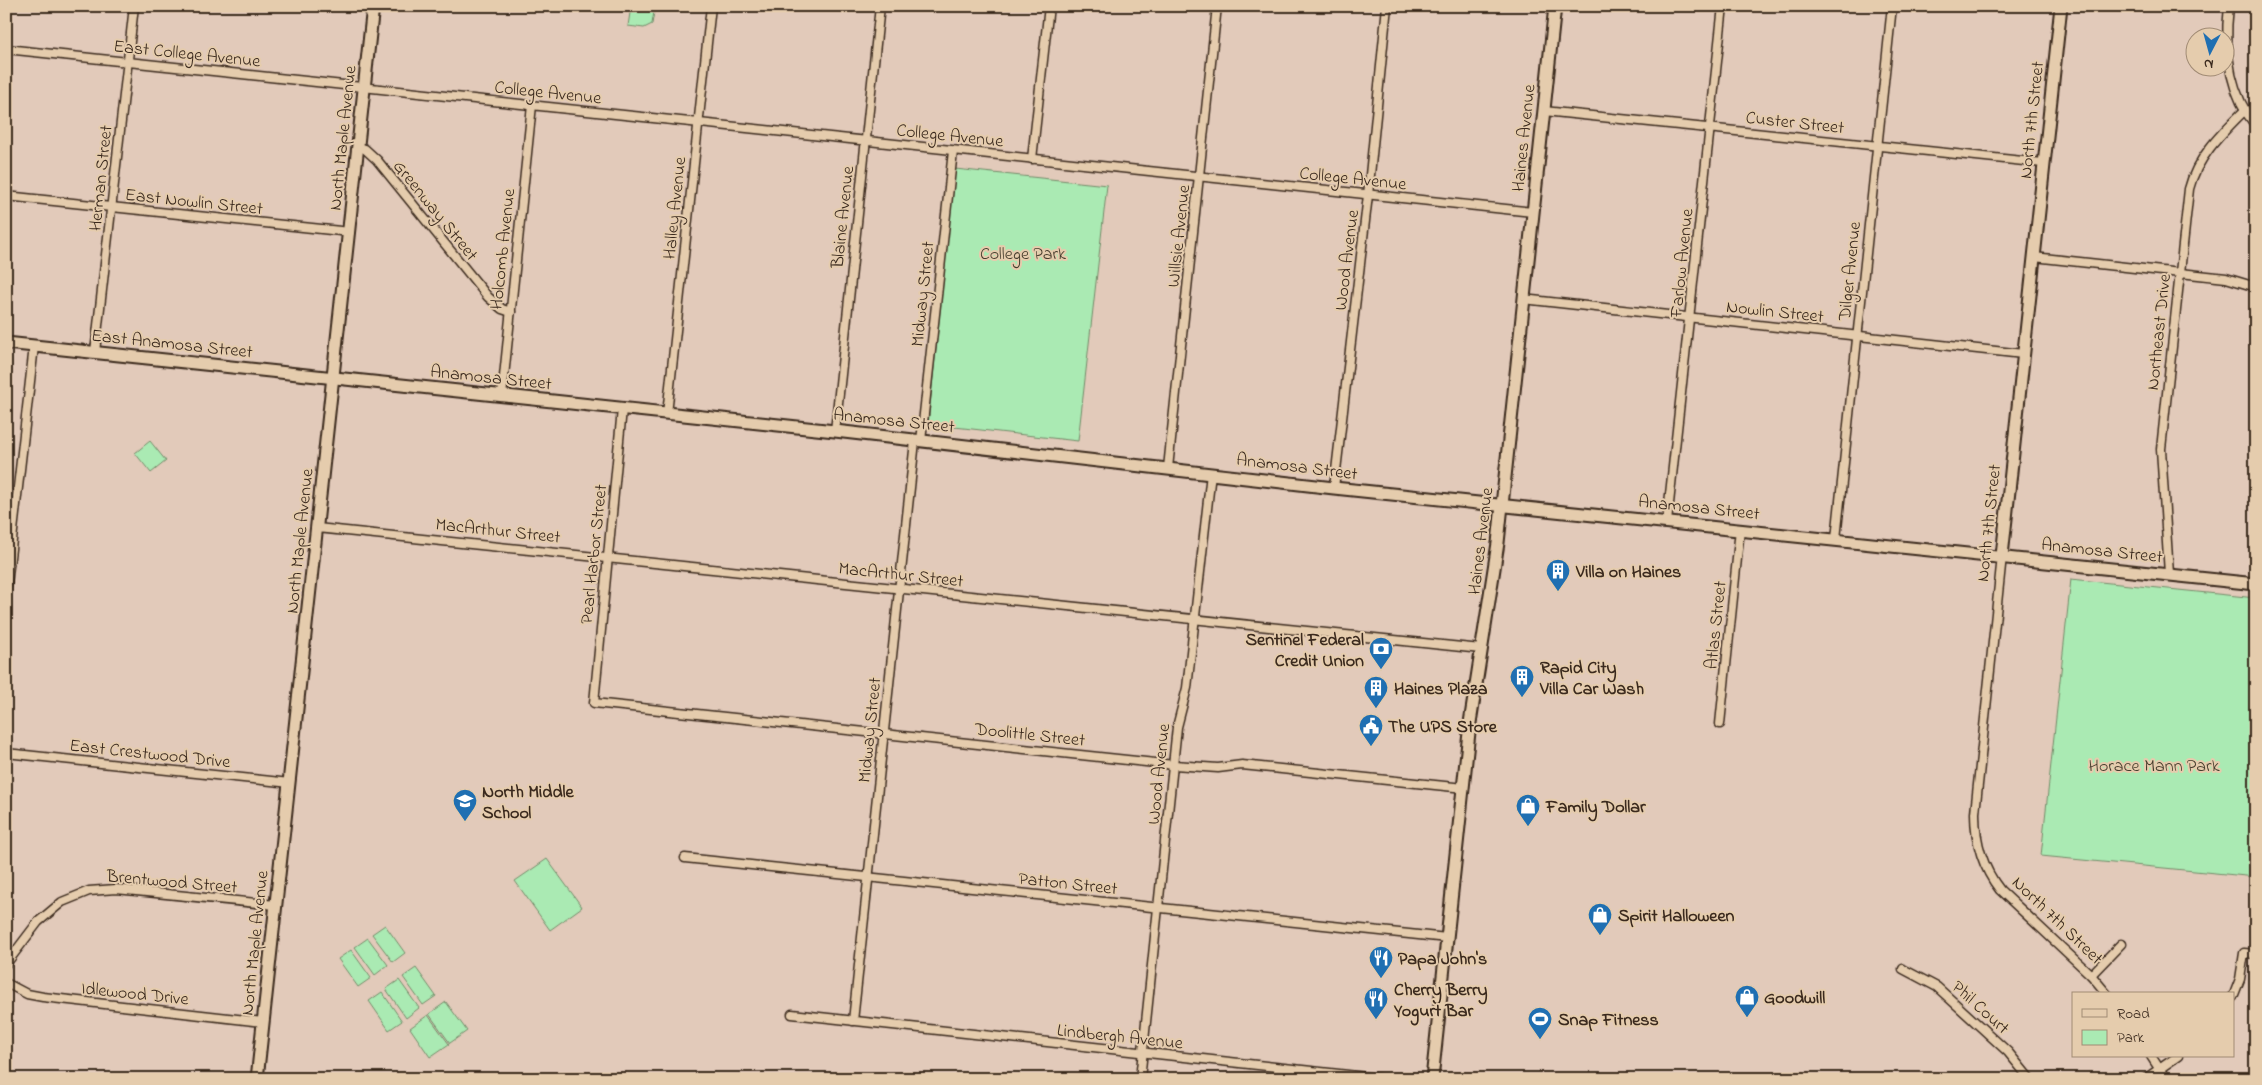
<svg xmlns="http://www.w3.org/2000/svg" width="2262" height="1085" viewBox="0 0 2262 1085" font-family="'Indie Flower',sans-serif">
<rect width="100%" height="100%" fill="#e2caba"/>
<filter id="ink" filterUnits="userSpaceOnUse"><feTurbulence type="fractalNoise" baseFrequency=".02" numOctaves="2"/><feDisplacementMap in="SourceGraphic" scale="10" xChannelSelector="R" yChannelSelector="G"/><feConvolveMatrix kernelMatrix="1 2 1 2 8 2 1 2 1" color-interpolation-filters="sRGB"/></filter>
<g filter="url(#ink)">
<g fill="#aaeab3" stroke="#728a68">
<polygon points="631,6 655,6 652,24 644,28 628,26"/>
<polygon points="955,169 1107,185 1078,441 928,424"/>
<polygon points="150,441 166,461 151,473 135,453"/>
<polygon points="2071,579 2256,598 2256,877 2041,856"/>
<polygon points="547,859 582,907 550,930 515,881"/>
<polygon points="385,925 405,953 393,962 372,934"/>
<polygon points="368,938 388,965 375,975 355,947"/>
<polygon points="351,950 371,978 358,987 338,959"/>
<polygon points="416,968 436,996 423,1005 403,977"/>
<polygon points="399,980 419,1008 406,1018 386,989"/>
<polygon points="382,992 402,1021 389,1030 369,1001"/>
<polygon points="446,1002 467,1031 450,1043 429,1014"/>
<polygon points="428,1015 449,1044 430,1057 410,1028"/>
</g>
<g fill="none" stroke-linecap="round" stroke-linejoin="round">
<defs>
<g id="street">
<path d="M2229,6C2224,48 2228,92 2256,126"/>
<polyline points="6,49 1533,212"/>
<polyline points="1544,111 2043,163"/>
<polyline points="359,147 365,149 377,160 488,297 502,309 511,312"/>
<polyline points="1032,159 1049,6"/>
<polyline points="6,196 350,232"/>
<polyline points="2034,257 2226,278 2256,287"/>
<polyline points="1523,299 2023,354"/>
<polyline points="95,352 134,6"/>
<polyline points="502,396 532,105"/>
<polyline points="622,409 594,703 1174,765 1218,768 1242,765 1464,788"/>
<polyline points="667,414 711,6"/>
<polyline points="835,431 880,6"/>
<polyline points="921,441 953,151"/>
<polyline points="1168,468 1217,6"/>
<polyline points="1334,488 1368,195 1387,6"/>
<polyline points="1667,522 1723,6"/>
<polyline points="317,528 1481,649"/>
<polyline points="1836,539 1892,6"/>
<path d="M2002,556L1975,813C1975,842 1982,867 2000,890L2091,975L2107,994"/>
<path d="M2169,574L2161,449L2189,189C2197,157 2221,134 2244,111"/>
<polyline points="6,593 34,346"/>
<polyline points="1720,724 1740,529"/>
<polyline points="6,753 290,783"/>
<polyline points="685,858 1447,938"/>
<polyline points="6,964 38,922 62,902 89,891 116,889 276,905"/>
<polyline points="1903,969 1937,987 2008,1052 2030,1079"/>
<polyline points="2091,975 2121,944"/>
<polyline points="6,983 27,994 43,997 263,1022"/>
<polyline points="2233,997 2240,979 2244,953 2256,954"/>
<polyline points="792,1014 1385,1079"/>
<polyline points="853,1021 915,441"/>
<polyline points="2151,1056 2166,1079"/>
<polyline points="1140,1079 1177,727 1187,688 1211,473"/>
<polyline points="2145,1079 2178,1056"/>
</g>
<g id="secondary">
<polyline points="6,343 835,431 1334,488 2256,584"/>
<polyline points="2002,556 2061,6"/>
<polyline points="257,1079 373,6"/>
<polyline points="1432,1079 1470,723 1498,543 1555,6"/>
</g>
</defs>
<use href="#street" stroke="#3b2a1e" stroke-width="11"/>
<use href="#secondary" stroke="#3b2a1e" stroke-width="15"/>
<use href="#street" stroke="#e5ccad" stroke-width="8"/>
<use href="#secondary" stroke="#e5ccad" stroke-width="11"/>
</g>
</g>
<defs>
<symbol id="building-pin" viewBox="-11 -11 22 30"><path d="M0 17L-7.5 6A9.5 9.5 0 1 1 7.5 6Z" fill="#1f6fb2" stroke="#e5ccad"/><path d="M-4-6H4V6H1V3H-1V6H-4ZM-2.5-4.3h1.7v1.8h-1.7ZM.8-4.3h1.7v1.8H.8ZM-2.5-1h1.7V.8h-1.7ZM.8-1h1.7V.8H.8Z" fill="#fff"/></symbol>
<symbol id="bank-pin" viewBox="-11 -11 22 30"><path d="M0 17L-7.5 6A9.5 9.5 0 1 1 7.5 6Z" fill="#1f6fb2" stroke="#e5ccad"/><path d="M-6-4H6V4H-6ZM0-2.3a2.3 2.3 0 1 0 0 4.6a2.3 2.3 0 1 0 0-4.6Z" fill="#fff"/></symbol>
<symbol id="civic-pin" viewBox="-11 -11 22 30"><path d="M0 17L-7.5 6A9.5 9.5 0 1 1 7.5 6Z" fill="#1f6fb2" stroke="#e5ccad"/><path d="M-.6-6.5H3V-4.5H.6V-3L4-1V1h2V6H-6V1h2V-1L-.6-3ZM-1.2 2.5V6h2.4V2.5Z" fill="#fff"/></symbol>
<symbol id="school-pin" viewBox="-11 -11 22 30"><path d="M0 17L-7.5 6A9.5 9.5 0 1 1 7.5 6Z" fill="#1f6fb2" stroke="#e5ccad"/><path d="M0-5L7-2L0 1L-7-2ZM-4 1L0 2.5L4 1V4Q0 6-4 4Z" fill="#fff"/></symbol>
<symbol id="shop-pin" viewBox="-11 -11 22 30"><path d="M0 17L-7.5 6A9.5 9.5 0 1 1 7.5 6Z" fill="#1f6fb2" stroke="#e5ccad"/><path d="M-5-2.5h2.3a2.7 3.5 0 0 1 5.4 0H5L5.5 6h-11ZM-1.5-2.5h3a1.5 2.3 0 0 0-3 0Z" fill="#fff"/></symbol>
<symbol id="restaurant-pin" viewBox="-11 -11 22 30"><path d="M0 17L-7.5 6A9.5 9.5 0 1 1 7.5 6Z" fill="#1f6fb2" stroke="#e5ccad"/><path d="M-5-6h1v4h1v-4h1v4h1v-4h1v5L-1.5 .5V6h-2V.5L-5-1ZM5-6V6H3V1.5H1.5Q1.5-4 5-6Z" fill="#fff"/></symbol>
<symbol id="stadium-pin" viewBox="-11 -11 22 30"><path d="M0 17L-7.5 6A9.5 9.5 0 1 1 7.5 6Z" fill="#1f6fb2" stroke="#e5ccad"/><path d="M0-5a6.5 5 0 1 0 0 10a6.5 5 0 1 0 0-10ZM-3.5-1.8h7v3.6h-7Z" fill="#fff"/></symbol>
</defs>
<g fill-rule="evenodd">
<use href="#building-pin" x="1544" y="557" width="28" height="38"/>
<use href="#bank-pin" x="1367" y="635" width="28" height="38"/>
<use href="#building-pin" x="1508" y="663" width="28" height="38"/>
<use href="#building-pin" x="1362" y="674" width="28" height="38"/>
<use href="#civic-pin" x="1357" y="712" width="28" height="38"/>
<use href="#school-pin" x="451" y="787" width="28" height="38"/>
<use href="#shop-pin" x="1514" y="792" width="28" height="38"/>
<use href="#shop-pin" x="1586" y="901" width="28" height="38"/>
<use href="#restaurant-pin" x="1367" y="944" width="28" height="38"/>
<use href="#shop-pin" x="1733" y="983" width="28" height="38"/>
<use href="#restaurant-pin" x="1362" y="985" width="28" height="38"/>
<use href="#stadium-pin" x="1526" y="1005" width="28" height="38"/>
</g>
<g text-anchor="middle" stroke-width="4" stroke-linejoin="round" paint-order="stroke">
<g font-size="18" fill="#3b2a1e" stroke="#e5ccad">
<text transform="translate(187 53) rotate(6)" y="6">East College Avenue</text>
<text transform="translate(548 92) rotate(6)" y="6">College Avenue</text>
<text transform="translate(2031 120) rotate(-84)" y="6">North 7th Street</text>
<text transform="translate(1795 122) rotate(6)" y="6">Custer Street</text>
<text transform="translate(950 135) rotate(6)" y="6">College Avenue</text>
<text transform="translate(342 138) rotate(-84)" y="6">North Maple Avenue</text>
<text transform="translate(1523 138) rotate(-84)" y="6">Haines Avenue</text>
<text transform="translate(100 178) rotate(-84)" y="6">Herman Street</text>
<text transform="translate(1353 178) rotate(6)" y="6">College Avenue</text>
<text transform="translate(194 201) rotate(6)" y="6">East Nowlin Street</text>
<text transform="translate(674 208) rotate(-84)" y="6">Halley Avenue</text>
<text transform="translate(436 210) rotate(51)" y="6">Greenway Street</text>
<text transform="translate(842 217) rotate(-84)" y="6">Blaine Avenue</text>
<text transform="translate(1178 236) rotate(-84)" y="6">Willsie Avenue</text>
<text transform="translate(502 249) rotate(-84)" y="6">Holcomb Avenue</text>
<text transform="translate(1346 260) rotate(-83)" y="6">Wood Avenue</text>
<text transform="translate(1681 263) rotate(-84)" y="6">Farlow Avenue</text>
<text transform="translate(1849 271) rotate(-84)" y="6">Dilger Avenue</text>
<text transform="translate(922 294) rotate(-84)" y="6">Midway Street</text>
<text transform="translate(1775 311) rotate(6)" y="6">Nowlin Street</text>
<text transform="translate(2158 332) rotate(-84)" y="6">Northeast Drive</text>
<text transform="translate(172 343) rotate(6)" y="6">East Anamosa Street</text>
<text transform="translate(491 377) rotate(6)" y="6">Anamosa Street</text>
<text transform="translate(894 420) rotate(6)" y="6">Anamosa Street</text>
<text transform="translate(1297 466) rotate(7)" y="6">Anamosa Street</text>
<text transform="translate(1699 507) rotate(6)" y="6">Anamosa Street</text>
<text transform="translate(1988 523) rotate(-84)" y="6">North 7th Street</text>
<text transform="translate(498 530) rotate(6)" y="6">MacArthur Street</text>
<text transform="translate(299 541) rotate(-84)" y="6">North Maple Avenue</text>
<text transform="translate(1480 541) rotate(-83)" y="6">Haines Avenue</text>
<text transform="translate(2102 550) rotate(6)" y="6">Anamosa Street</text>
<text transform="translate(593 554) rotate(-84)" y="6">Pearl Harbor Street</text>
<text transform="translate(901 574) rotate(6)" y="6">MacArthur Street</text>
<text transform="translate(1715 625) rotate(-84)" y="6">Atlas Street</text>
<text transform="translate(869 730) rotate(-84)" y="6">Midway Street</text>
<text transform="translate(1030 734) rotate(6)" y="6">Doolittle Street</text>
<text transform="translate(150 753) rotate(6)" y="6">East Crestwood Drive</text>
<text transform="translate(1158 774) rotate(-84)" y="6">Wood Avenue</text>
<text transform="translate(172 881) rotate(5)" y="6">Brentwood Street</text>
<text transform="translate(1068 883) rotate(6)" y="6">Patton Street</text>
<text transform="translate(2058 920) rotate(44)" y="6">North 7th Street</text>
<text transform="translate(254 943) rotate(-84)" y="6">North Maple Avenue</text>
<text transform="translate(135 993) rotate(6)" y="6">Idlewood Drive</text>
<text transform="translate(1981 1007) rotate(42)" y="6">Phil Court</text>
<text transform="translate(1120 1036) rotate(6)" y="6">Lindbergh Avenue</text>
</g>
<g font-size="18" fill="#463d2d" stroke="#e5ccad">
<text x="1023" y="259">College Park</text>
<text x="2154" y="771">Horace Mann Park</text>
</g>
<g font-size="18" font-weight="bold" fill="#3b2a1e" stroke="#e5ccad" text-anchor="start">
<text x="1576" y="577">Villa on Haines</text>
<text x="1364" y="645" text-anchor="end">Sentinel Federal<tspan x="1364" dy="21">Credit Union</tspan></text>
<text x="1540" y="673">Rapid City<tspan x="1540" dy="21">Villa Car Wash</tspan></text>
<text x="1394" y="694">Haines Plaza</text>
<text x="1388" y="732">The UPS Store</text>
<text x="482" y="797">North Middle<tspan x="482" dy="21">School</tspan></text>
<text x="1546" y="812">Family Dollar</text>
<text x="1618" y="921">Spirit Halloween</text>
<text x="1398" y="964">Papa John's</text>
<text x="1394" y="995">Cherry Berry<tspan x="1394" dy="21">Yogurt Bar</tspan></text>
<text x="1764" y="1003">Goodwill</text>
<text x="1558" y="1025">Snap Fitness</text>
</g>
</g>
<rect width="2262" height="1085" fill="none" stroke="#e5ccad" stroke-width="25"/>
<rect x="12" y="12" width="2237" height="1060" fill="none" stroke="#3b2a1e" stroke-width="2" filter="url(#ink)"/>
<rect x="2072" y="992" width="162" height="65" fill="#e5ccad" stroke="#a18b74"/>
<rect x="2082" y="1009" width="25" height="8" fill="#e5ccad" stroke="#a18b74"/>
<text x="2117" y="1018" font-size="15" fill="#3b2a1e">Road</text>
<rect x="2082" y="1030" width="25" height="15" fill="#aaeab3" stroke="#a18b74"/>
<text x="2117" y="1042" font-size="15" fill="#3b2a1e">Park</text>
<g transform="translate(2210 52) rotate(186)"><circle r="24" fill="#e5ccad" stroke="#a18b74"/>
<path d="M0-4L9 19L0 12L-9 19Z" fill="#1f6fb2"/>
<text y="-8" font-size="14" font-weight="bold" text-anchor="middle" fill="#3b2a1e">N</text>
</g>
</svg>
